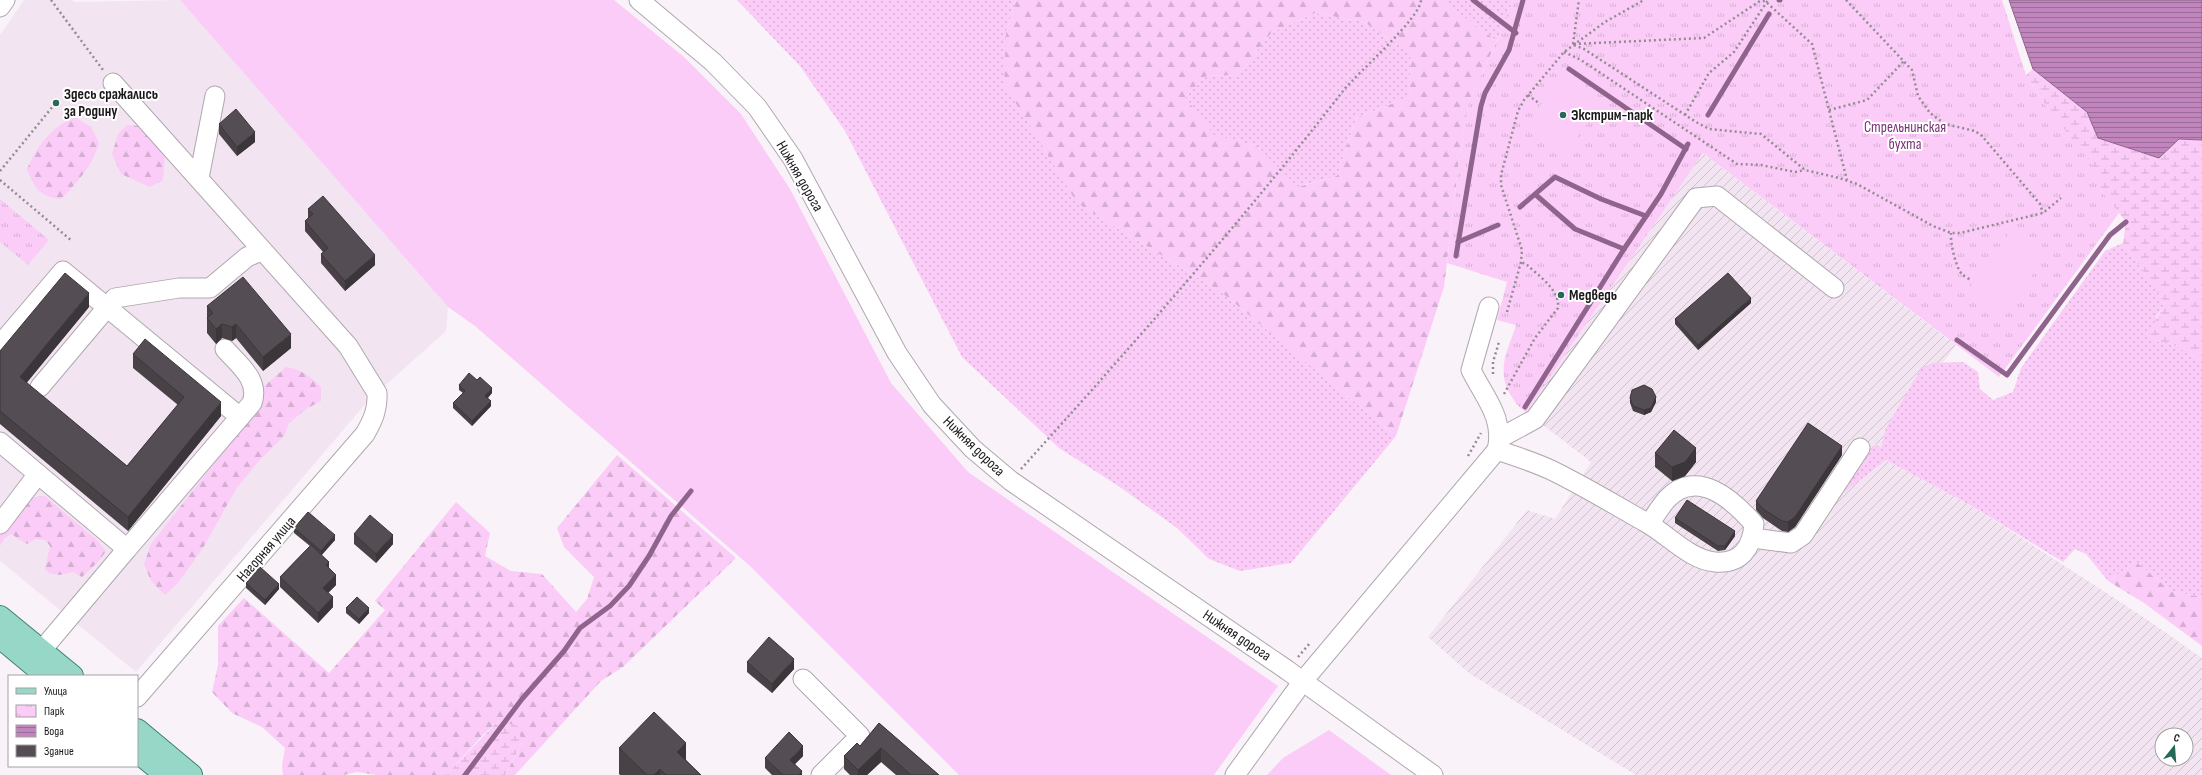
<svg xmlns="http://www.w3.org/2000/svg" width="2202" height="775" viewBox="0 0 2202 775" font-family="'Sofia Sans Condensed',sans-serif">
<defs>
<pattern id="industrial-furrows" width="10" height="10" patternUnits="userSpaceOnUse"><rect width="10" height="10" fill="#f3e4f1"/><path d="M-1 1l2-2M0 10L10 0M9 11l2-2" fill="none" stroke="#d0c3ce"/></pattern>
<pattern id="grass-dots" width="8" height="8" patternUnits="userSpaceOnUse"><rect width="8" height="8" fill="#faccf7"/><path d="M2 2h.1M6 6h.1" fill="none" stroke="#d6aed3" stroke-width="1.8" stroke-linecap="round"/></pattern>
<pattern id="forest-firs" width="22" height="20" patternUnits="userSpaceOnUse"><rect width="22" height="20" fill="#faccf7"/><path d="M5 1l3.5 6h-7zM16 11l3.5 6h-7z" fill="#d6aed3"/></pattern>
<pattern id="wetland-marsh" width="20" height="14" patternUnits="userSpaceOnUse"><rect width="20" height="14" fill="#faccf7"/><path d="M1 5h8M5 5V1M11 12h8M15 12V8" fill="none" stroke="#d6aed3"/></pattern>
<pattern id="park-tufts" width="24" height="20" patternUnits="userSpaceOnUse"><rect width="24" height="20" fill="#faccf7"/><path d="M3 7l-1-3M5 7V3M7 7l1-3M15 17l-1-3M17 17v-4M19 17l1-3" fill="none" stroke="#d6aed3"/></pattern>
<pattern id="water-rules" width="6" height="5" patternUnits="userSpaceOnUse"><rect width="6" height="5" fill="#c085bd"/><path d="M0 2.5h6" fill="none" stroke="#9b6c99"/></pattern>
</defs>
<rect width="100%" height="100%" fill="#faf2f9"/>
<polygon fill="#f3e4f1" points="24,0 72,0 74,2 180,0 448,307 446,331 368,401 136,672 0,561 0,35"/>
<path fill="url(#industrial-furrows)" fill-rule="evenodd" d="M1703,153L1956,345L1881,448L1875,444L1846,491L1886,460L1972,506L2142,616L2202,658V775H1636L1470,674L1428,637L1527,510L1555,519L1591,462L1526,412ZM2162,735H2186V759H2162Z"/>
<g fill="url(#grass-dots)">
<polygon points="737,0 1016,0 1006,32 1077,203 1221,292 1396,436 1291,563 1240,571 1209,559 1177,528 1117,485 1059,448 962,357 845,131 800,66"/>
<polygon points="1440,0 1513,0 1497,41"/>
<polygon points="1315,13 1364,22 1411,53 1409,97 1356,118 1337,176 1297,187 1257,146 1214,136 1185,97 1206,76 1238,75 1272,32"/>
<polygon points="2123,243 2165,303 2156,317 2168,342 2202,361 2202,597 2172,592 2136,562 2108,581 2086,554 2075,549 2063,562 1972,506 1886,460 1846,491 1842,488 1875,444 1881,448 1886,428 1921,369 1932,363 1963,362 1978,372 1980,389 1993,400 2013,392 2021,368 2105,251"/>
</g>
<g fill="url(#forest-firs)" fill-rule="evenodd">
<path d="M1016,0H1440L1497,41L1469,101L1459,161L1444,287L1396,436L1221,292L1077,203L1004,84L1006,32ZM1315,13L1364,22L1411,53L1409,97L1356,118L1337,176L1298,187L1257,146L1214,135L1185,97L1206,76L1238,75L1272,32Z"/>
<path d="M75,117L91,127L99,143C93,165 77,183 61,199C40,197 34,188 27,169C38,145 50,128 75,117Z"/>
<polygon points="127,125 141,126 165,154 163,180 150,187 121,174 112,154 118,134"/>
<path d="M286,367C301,369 311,377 321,387V401L306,409L288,424L285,435L258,462L236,489L203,548L178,583L165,595L151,581L144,564L151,544L247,422L262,388Z"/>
<polygon points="617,455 736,558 623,667 601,681 515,775 505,775 522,743 498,721 482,736 446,775 377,775 357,772 344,775 283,775 282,765 285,748 262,727 232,713 212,692 218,665 218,626 244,598 329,673 385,610 375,601 456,502 490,533 485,556 511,571 542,574 576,612 587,599 594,577 564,547 557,528"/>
<polygon points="45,496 98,541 106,551 99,561 82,577 73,572 59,575 49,573 45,569 50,546 45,540 35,539 27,544 11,534 4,539 0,546 0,533 28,498"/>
<polygon points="2136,562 2172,592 2202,597 2202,646 2144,603 2108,581"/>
</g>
<g fill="url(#wetland-marsh)">
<polygon points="2033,69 2087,112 2098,138 2159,158 2179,139 2202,140 2202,361 2168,342 2152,342 2149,332 2165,303 2123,243 2126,222 2100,189 2026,75"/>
<polygon points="498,721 518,726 522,743 505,775 446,775"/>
</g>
<g fill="url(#park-tufts)">
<path d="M1513,0H2002L2026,75L2046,106L2101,175L2100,189L2119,213L1999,377L1703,153L1526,412C1518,407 1515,402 1510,394C1496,369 1508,350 1516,325L1497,320L1507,282L1447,263L1459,161L1469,101L1497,41Z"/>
<polygon points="0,199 49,240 28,265 0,242"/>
</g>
<g fill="#faccf7">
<polygon points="180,0 614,0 684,57 741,114 790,189 891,383 968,472 1278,686 1214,775 959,775 750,566 475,326 448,307"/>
<polygon points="1565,73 1604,102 1562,157 1523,128"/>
<polygon points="2012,229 2047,255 2004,314 1969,288"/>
<polygon points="1329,730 1391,775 1267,775 1283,758"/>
</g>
<polygon fill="url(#water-rules)" stroke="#8e648c" points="2009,0 2202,0 2202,140 2179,139 2159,158 2098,138 2087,112 2033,69"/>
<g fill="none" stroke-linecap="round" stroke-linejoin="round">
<g stroke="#8e648c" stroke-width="5">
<polyline points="1473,0 1516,33"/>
<polyline points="1779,0 1780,0"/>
<polyline points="1569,69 1686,149"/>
<polyline points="1708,115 1769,14"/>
<polyline points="1536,195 1575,229 1624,249"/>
<polyline points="1520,207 1555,177 1601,199 1646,216"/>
<polyline points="1458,242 1498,225"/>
<polyline points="1456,256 1481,106 1485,93 1509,50 1523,0"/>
<polyline points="1957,340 2007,375 2110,235 2126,222"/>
<polyline points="1525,407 1624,249 1661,194 1688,144"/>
<polyline points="465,775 522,699 564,651 580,628 610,606 629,586 649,556 671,516 691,491"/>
</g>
<defs>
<g id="minor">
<polyline points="639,0 713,62 757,107 793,159 897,353 932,405 973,449 1011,481 1287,670 1433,775"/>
<polyline points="0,7 5,0"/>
<path d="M113,83L348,346L377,393C378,409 373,420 365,434L137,697"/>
<polyline points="199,178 215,96"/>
<polyline points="0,345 63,271 240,417"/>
<polyline points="40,387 115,298 179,288 210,288 247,257 261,251"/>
<polyline points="1500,438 1535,419 1696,198 1717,196 1834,288"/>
<path d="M0,442L127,549L252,403C260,380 239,365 225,349"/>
<path d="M1497,450C1515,456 1534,462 1551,470C1584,486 1615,505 1647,523C1667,534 1690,560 1715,562C1741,564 1752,548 1754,524C1733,500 1697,467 1667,499C1660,507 1655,516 1649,524"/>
<polyline points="0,524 38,474"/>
<polyline points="1753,538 1791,543 1803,535 1860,448"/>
<polyline points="41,651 127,549"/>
<polyline points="803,679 860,736 821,775"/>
<path d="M1235,775L1303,681L1497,450C1505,418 1484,397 1471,370L1489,307"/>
</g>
<g id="major">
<polyline points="0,617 72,676"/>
<polyline points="0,637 47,676"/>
<polyline points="137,730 191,775"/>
<polyline points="137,751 166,775"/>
</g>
</defs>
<use href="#minor" stroke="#afa8af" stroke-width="21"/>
<use href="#major" stroke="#3e8272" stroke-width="24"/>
<g stroke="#928c91" stroke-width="2.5" stroke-dasharray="2 3" stroke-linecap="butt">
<polyline points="51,0 103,70"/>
<polyline points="1846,0 1912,70 1918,96 1930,113 1945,124 1975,131 1982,136 2040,204 2043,213"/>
<polyline points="1573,44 1579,0"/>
<polyline points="1574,44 1704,38 1760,1 1765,1 1812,44 1847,180"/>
<polyline points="1574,45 1584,49 1696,122 1709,129 1761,134 1805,170 1839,178 1857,184 1933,226 1951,233 1960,233 2043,213 2061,198"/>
<polyline points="1564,52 1581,60 1737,164 1761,165 1795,172 1805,170"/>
<polyline points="1528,95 1540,104"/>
<polyline points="1829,110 1867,100 1904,61"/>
<polyline points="1685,115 1709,73 1734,52 1768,0"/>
<polyline points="0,171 54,105"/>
<polyline points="0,180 72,241"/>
<path d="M1951,233C1950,242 1956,270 1963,275C1965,277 1969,279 1971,280"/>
<polyline points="1507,312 1521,262 1522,250 1501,185 1501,175 1518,111 1524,100 1564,52 1605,22 1644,0"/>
<polyline points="1493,374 1493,362 1499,342"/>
<path d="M1504,394L1535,338L1558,308C1560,290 1539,276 1527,265L1521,262"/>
<polyline points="1468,456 1481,433"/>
<path d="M1021,469C1132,346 1242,221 1343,91C1358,72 1420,19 1421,0"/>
<polyline points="1298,657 1310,643"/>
</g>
<use href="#minor" stroke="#fff" stroke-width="19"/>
<use href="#major" stroke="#97d7c7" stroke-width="22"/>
</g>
<g fill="#484247">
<polygon points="219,124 255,142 237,156 219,134"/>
<polygon points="308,209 375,265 345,291 321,263 321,254 323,252 305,231 305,221 308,218"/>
<polygon points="1751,303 1698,350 1675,324 1675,319"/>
<polygon points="207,306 291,348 263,371 236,338 232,341 222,338 216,344 207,333"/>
<polygon points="89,307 26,383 127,466 178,405 133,368 133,354 221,416 128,531 0,424 0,351"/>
<polygon points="459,385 492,393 488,398 491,406 472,426 453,408 453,403 463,393 459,390"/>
<polygon points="1630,398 1656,402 1651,412 1644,415 1633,411 1630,403"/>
<polygon points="1655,453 1696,462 1685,476 1672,481 1655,467"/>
<polygon points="1842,455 1795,527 1788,532 1782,531 1763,518 1756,510 1756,501"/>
<polygon points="1675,518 1735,536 1725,550 1718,551 1675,523"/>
<polygon points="294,528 335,540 321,555 329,568 336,585 328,593 333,607 318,623 280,587 280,577 310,546 294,533"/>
<polygon points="354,534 393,544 376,563 354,544"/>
<polygon points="246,583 279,589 265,605 246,588"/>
<polygon points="346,608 369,613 359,624 346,613"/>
<polygon points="747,662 794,669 772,693 747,672"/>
<polygon points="879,723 939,775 896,775 881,762 867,775 850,775 844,769 844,756 860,746"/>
<polygon points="619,748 686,760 701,775 620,775 619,774"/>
<polygon points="803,756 795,764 802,775 772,775 765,768 765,758"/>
</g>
<g fill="#3b363a">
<polygon points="255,132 255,142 237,156 237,147"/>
<polygon points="375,255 375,265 345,291 345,281"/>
<polygon points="89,293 89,307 20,391 20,377"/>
<polygon points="1751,298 1751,303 1698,350 1698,345"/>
<polygon points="222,324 222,338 216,344 216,329"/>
<polygon points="236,324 236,338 232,341 232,327"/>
<polygon points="291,334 291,348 263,371 263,357"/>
<polygon points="492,388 492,393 485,400 485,396"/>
<polygon points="1656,397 1656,402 1651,412 1644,415 1644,410"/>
<polygon points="491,401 491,406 472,426 472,421"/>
<polygon points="221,402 221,416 128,531 128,517"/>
<polygon points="1842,446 1842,455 1795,527 1788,532 1788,522"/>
<polygon points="1696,448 1696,462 1685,476 1672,481 1672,467"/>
<polygon points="1735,531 1735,536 1725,550 1725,546"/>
<polygon points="335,535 335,540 321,556 321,551"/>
<polygon points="393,535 393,544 376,563 376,554"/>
<polygon points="329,562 329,572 326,565"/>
<polygon points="336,575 336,585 323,598 323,588"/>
<polygon points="279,584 279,589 265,605 265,600"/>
<polygon points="333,597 333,607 318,623 318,613"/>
<polygon points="369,608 369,613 359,624 359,619"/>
<polygon points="794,659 794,669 772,693 772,684"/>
<polygon points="686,743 686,770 677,752"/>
<polygon points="803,746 803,756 790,769 790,760"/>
<polygon points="881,748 881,762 867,775 858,775 858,770"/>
<polygon points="660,769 660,775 654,775"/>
<polygon points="802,771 802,775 799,775"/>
</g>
<g fill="#544d53" stroke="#3b363a">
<polygon points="236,109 255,132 237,147 219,124"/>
<polygon points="323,196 375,255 345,281 321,254 328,248 305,221 313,214 308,209"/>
<polygon points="65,273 89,293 20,377 127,466 184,397 133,354 145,339 221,402 128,517 0,411 0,351"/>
<polygon points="1728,273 1751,298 1698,345 1675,319"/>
<polygon points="243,277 291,334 263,357 236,324 232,327 222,324 216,329 207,318 213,313 207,306"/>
<polygon points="469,373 477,380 480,377 492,388 485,396 491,401 472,421 453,403 465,391 459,385"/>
<polygon points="1644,385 1652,389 1656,397 1651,408 1644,410 1633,406 1630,398 1632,390"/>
<polygon points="1808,423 1842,446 1795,517 1788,522 1782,521 1763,509 1756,501"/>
<polygon points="1674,430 1696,448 1685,462 1672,467 1655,453"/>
<polygon points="1687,500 1735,531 1725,546 1718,546 1675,518"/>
<polygon points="308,512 335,535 321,551 294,528"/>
<polygon points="370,515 393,535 376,554 354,534"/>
<polygon points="311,545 329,562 326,565 336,575 323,588 333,597 318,613 280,577"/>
<polygon points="260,567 279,584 265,600 246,583"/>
<polygon points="357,597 369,608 359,619 346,608"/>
<polygon points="769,637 794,659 772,684 747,662"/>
<polygon points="654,712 686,743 677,752 701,775 666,775 660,769 654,775 647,775 619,748"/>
<polygon points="879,723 939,775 911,775 881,748 858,770 844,756 857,743 860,746"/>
<polygon points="789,732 803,746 790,760 802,771 799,775 783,775 765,758"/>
</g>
<g fill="#276959" stroke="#fff" stroke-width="1.5">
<circle cx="56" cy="103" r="4"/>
<circle cx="1563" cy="115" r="4"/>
<circle cx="1561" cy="295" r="4"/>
</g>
<g text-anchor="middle" stroke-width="4" stroke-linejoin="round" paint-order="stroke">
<g font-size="15" font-weight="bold" fill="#1a171a" stroke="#fff" text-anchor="start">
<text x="64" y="99">Здесь сражались<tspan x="64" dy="17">за Родину</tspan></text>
<text x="1571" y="120">Экстрим-парк</text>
<text x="1569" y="300">Медведь</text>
</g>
<g font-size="15" fill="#783177" stroke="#fff">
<text x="1905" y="132">Стрельнинская<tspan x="1905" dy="17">бухта</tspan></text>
</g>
<g font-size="15" fill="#1a171a" stroke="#fff">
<text transform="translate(800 176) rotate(60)" y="5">Нижняя дорога</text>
<text transform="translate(974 446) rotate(44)" y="5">Нижняя дорога</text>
<text transform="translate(266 549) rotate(-49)" y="5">Нагорная улица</text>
<text transform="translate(1237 635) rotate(34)" y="5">Нижняя дорога</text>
</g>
</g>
<rect x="8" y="675" width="130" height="92" fill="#ffffff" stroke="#a3a2a3"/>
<rect x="16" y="688" width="20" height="6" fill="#97d7c7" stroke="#a3a2a3"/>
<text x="44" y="695" font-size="12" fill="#1a171a">Улица</text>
<rect x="16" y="705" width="20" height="12" fill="url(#park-tufts)" stroke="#a3a2a3"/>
<text x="44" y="715" font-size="12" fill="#1a171a">Парк</text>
<rect x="16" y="725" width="20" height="12" fill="url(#water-rules)" stroke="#a3a2a3"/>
<text x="44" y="735" font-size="12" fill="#1a171a">Вода</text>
<rect x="16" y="745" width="20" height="12" fill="#544d53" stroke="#a3a2a3"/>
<text x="44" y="755" font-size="12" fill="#1a171a">Здание</text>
<g transform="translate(2174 747) rotate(17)"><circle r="19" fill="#ffffff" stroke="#a3a2a3"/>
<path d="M0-3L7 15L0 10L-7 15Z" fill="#276959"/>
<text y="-6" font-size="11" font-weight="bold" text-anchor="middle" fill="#1a171a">С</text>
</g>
</svg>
